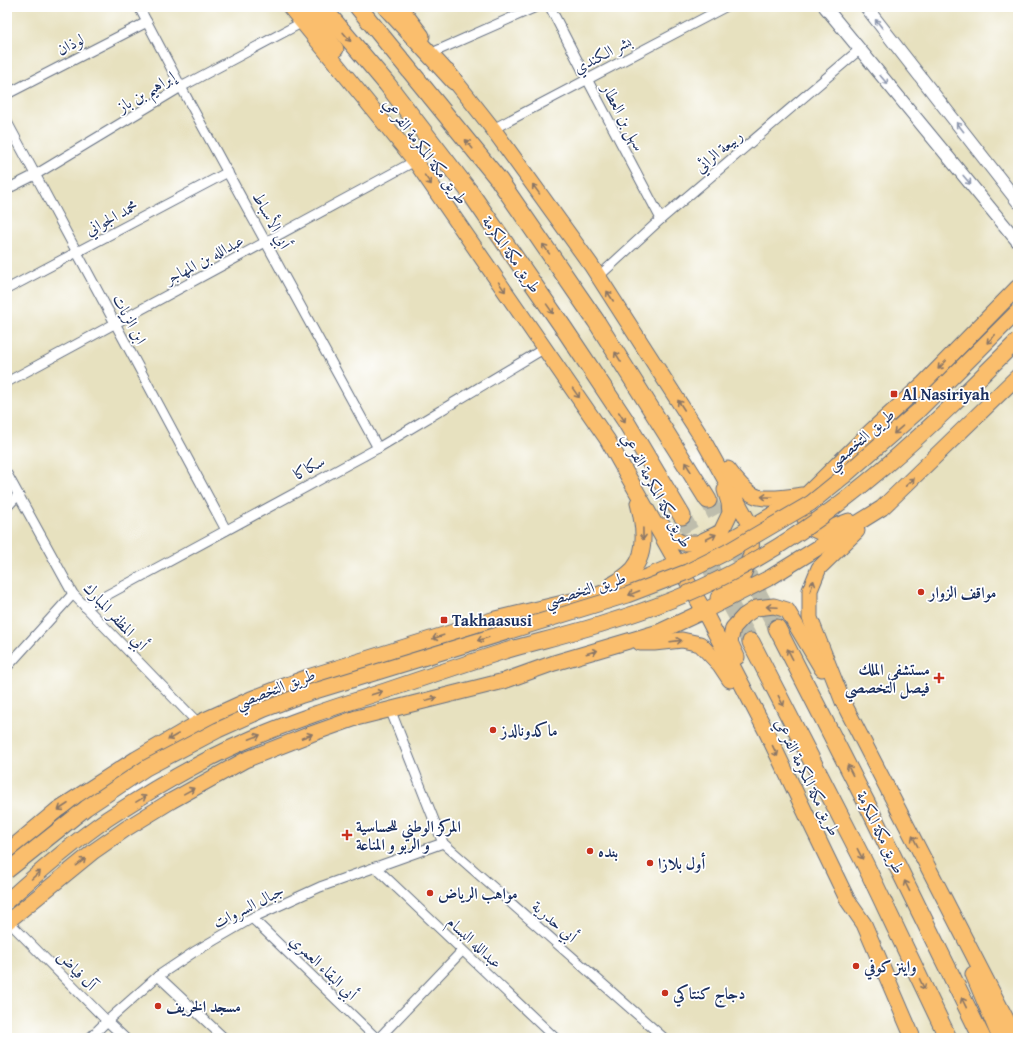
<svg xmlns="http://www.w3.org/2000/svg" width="1025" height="1045" viewBox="0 0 1025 1045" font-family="'Gentium Book Plus',Amiri,serif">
<rect width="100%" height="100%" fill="#fff"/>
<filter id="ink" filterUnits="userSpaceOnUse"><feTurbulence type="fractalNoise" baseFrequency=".025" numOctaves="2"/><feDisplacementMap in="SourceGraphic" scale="8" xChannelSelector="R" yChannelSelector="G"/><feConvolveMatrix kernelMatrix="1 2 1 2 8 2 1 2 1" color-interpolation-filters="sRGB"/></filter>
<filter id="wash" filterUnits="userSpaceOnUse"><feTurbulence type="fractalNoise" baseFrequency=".012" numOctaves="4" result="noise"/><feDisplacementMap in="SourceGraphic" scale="16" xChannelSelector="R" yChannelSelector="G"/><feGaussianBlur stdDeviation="0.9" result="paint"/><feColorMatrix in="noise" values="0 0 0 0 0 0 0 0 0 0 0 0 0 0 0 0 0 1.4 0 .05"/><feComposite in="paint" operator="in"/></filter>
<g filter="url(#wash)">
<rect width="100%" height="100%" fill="#e7e1bf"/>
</g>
<g filter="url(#ink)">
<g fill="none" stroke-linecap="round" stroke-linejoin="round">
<g stroke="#bebdac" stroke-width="17" stroke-dasharray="17 8" stroke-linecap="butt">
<polyline points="708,500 777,628"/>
<polyline points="682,516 751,642"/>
</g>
<defs>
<g id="minor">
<polyline points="139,7 181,87 378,448"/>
<polyline points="550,7 587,79 661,219"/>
<polyline points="434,52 536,7"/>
<polyline points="7,94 147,22"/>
<polyline points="7,122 226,530"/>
<polyline points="493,129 725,7"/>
<polyline points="7,189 35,175 181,87 303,22"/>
<polyline points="598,277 661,219 859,50"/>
<polyline points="7,289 228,172"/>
<polyline points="7,382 415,161"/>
<polyline points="7,474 73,594 198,723"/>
<polyline points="7,507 18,495"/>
<polyline points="85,607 378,448 545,348"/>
<polyline points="7,667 73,594"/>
<polyline points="390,709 443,843 664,1038"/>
<polyline points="375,867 555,1038"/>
<polyline points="252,918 376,1038"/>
<polyline points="8,921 107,1021 125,1038"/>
<polyline points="158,976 224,1038"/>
<polyline points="90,1038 107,1021 158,976 194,952 252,918 320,887 443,843"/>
<polyline points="379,1038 462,951"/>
</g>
<g id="tertiary">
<polyline points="825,7 1018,242"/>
<polyline points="866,7 1018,202"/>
</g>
<g id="primary">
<polyline points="290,7 415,161 607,439 704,611 766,731 848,901 864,924 913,1038"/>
<polyline points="307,7 336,49"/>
<polyline points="400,7 422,36"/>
<polyline points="448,72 493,129 591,265 702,438 752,528 751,555 743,575 718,598"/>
<path d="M728,469C734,478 747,494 758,497C772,500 788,497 802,495"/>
<path d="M805,496C798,510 805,527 819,532L849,521"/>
<polyline points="663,526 671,537 682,543 698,543 721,532 730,513 729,503 725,490"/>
<polyline points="857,531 819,568 810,590 810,618 843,702 1016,1038"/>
<path d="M613,584C620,580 627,575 633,569C648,552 643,522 638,503"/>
<polyline points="640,643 654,643 682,640 700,644 720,665 730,680"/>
<polyline points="737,657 730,642 733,628 744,616 756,608 774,606 787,610 822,669"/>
<polyline points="7,852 57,810 136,759 198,723 251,699 308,677 495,619 597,595 644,578 719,546 806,495 871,431 924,383 1018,287"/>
<polyline points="7,922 94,851 127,828 171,801 245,760 311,734 356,718 504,681 554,663 659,632 704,611 771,577 882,508 1018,376"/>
<polyline points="973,974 1000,1038"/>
</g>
<g id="motorway">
<polyline points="322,7 387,84 469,191 563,327 625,420 682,516"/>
<polyline points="358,7 499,180 596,321 708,500"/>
<polyline points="386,7 454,81"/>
<polyline points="777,628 868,806 982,1038"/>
<polyline points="751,642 865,864 948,1038"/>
</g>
</defs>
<use href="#minor" stroke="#626d80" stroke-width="11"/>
<use href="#tertiary" stroke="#626d80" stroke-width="14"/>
<use href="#primary" stroke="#626d80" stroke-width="17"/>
<use href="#motorway" stroke="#626d80" stroke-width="19"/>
<use href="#minor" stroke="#fff" stroke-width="9"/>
<use href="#tertiary" stroke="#fff" stroke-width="12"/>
<use href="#primary" stroke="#fabe6d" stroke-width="15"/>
<use href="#motorway" stroke="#fabe6d" stroke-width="17"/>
<defs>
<g id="primary-bridge">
<polyline points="7,871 86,808 146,768 218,730 265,709 302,695 377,672 627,595 687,572 727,552 811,503 843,477 917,412 1018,311"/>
<path d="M7,901C39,872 72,843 107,819C151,790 198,762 246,741C291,721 338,706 385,691C426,677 467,663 508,650C540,641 573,633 605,623C648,610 691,594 731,573C841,517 931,427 1018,340"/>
</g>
</defs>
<use href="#primary-bridge" stroke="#626d80" stroke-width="17" stroke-linecap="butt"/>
<use href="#primary-bridge" stroke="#fabe6d" stroke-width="15"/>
</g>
<defs><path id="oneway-shaft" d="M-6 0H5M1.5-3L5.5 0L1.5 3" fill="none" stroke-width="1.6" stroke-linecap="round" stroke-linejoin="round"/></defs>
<g stroke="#8d97ae">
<use href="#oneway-shaft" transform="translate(879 24) rotate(-129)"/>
<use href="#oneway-shaft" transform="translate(884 80) rotate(50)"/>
<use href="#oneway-shaft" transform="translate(960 127) rotate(-128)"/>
<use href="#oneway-shaft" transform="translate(967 180) rotate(50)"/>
</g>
<g stroke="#8a7666">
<use href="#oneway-shaft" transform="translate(347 37) rotate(50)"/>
<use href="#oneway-shaft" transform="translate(469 144) rotate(-129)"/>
<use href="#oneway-shaft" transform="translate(428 180) rotate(55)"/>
<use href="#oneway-shaft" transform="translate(536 189) rotate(-126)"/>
<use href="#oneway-shaft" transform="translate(546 249) rotate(-125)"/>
<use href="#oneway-shaft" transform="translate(502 287) rotate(55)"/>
<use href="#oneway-shaft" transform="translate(610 296) rotate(-123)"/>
<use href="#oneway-shaft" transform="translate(550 309) rotate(55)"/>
<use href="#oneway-shaft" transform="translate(991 339) rotate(134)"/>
<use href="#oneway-shaft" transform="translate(618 357) rotate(-122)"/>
<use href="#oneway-shaft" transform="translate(942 365) rotate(134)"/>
<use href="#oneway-shaft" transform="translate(576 393) rotate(55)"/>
<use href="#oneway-shaft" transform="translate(681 405) rotate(-123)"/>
<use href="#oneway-shaft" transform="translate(622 417) rotate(57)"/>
<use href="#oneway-shaft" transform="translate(898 430) rotate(139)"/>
<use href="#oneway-shaft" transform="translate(688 467) rotate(-122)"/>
<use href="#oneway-shaft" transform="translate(910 482) rotate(-43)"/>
<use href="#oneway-shaft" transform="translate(767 497) rotate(-177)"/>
<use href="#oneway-shaft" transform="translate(643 534) rotate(89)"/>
<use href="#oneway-shaft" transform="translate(711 537) rotate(-27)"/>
<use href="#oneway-shaft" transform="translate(812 586) rotate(-72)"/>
<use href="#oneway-shaft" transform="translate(634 593) rotate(158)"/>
<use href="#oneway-shaft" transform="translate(772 607) rotate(-177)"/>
<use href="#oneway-shaft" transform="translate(438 637) rotate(162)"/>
<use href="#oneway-shaft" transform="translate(483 639) rotate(163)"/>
<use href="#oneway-shaft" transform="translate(676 641) rotate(-7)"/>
<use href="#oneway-shaft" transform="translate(592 652) rotate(-16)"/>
<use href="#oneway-shaft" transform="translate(790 654) rotate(-117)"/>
<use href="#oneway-shaft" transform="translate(377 693) rotate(-18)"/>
<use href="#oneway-shaft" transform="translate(431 699) rotate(-14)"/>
<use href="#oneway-shaft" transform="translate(781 701) rotate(63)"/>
<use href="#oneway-shaft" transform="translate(307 736) rotate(-21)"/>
<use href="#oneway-shaft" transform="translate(173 737) rotate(150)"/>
<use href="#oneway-shaft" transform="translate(255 737) rotate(-22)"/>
<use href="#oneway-shaft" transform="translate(775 751) rotate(65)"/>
<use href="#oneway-shaft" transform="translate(850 770) rotate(-117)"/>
<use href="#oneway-shaft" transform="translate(189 791) rotate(-29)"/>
<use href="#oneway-shaft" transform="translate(141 799) rotate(-31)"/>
<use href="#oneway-shaft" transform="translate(63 807) rotate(147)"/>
<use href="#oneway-shaft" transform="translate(915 841) rotate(-117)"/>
<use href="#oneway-shaft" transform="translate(860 854) rotate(63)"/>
<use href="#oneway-shaft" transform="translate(81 862) rotate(-39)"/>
<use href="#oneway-shaft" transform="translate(36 875) rotate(-42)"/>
<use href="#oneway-shaft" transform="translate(907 886) rotate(-116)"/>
<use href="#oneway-shaft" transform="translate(922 984) rotate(64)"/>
<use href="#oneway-shaft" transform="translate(964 1003) rotate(-116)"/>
</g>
</g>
<g fill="#c8321e" stroke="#fff" stroke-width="1.5">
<rect x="890" y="390" width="8" height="8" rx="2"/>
<circle cx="921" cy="592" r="4"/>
<rect x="440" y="616" width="8" height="8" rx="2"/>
<path d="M937 672h4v4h4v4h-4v4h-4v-4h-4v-4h4z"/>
<circle cx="493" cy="730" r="4"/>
<path d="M345 829h4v4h4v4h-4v4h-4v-4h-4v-4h4z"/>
<circle cx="590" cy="851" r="4"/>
<circle cx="650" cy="863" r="4"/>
<circle cx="430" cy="893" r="4"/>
<circle cx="856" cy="966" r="4"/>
<circle cx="665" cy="993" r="4"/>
<circle cx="158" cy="1006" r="4"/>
</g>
<g text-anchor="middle" stroke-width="3.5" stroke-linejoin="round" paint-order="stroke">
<g font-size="16" fill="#1b2f5e" stroke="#fff">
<text transform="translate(70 44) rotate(-27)" y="6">لوذان</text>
<text transform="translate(602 54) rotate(-28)" y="6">بشر الكندي</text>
<text transform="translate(146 91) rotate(-31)" y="6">إبراهيم بن باز</text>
<text transform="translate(624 117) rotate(62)" y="6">سهل بن العطار</text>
<text transform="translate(426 151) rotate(53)" y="6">طريق مكة المكرمة الفرعي</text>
<text transform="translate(718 151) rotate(-40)" y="6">ربيعة الرائي</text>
<text transform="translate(111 217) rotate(-28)" y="6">محمد الجواني</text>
<text transform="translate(272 220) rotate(62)" y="6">أبي الأسباط</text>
<text transform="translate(512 254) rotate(55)" y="6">طريق مكة المكرمة</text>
<text transform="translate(204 259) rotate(-28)" y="6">عبدالله بن المهاجر</text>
<text transform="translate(130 319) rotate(62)" y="6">ابن الزيات</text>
<text transform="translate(860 439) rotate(-41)" y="6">طريق التخصصي</text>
<text transform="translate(309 467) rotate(-29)" y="6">سكاكا</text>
<text transform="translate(657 490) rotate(61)" y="6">طريق مكة المكرمة الفرعي</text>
<text transform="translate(585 589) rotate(-17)" y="6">طريق التخصصي</text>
<text transform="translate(116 616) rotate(47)" y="6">أبي المظفر المبارك</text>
<text transform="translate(275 688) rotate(-21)" y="6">طريق التخصصي</text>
<text transform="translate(808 777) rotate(64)" y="6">طريق مكة المكرمة الفرعي</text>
<text transform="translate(881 832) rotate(64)" y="6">طريق مكة المكرمة</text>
<text transform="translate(248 906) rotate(-27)" y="6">جبال السروات</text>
<text transform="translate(555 921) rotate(41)" y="6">أبي حدرية</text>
<text transform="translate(475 942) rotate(43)" y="6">عبدالله البسام</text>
<text transform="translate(324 967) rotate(44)" y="6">أبي البقاء العمري</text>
<text transform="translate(77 970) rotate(45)" y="6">آل فياض</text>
</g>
<g font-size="16" font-weight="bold" fill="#1b2f5e" stroke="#fff" text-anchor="start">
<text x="902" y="400">Al Nasiriyah</text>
<text x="929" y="598">مواقف الزوار</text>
<text x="452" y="626">Takhaasusi</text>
<text x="930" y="675" text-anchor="end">مستشفى الملك<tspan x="930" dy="18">فيصل التخصصي</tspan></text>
<text x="501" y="736">ماكدونالدز</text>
<text x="356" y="832">المركز الوطني للحساسية<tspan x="356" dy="18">و الربو و المناعة</tspan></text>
<text x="598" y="857">بنده</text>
<text x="658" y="869">أول بلازا</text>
<text x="438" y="899">مواهب الرياض</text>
<text x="864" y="972">واينز كوفي</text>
<text x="673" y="999">دجاج كنتاكي</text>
<text x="166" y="1012">مسجد الخريف</text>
</g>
</g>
<rect width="1025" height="1045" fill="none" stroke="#fff" stroke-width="24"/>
</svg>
